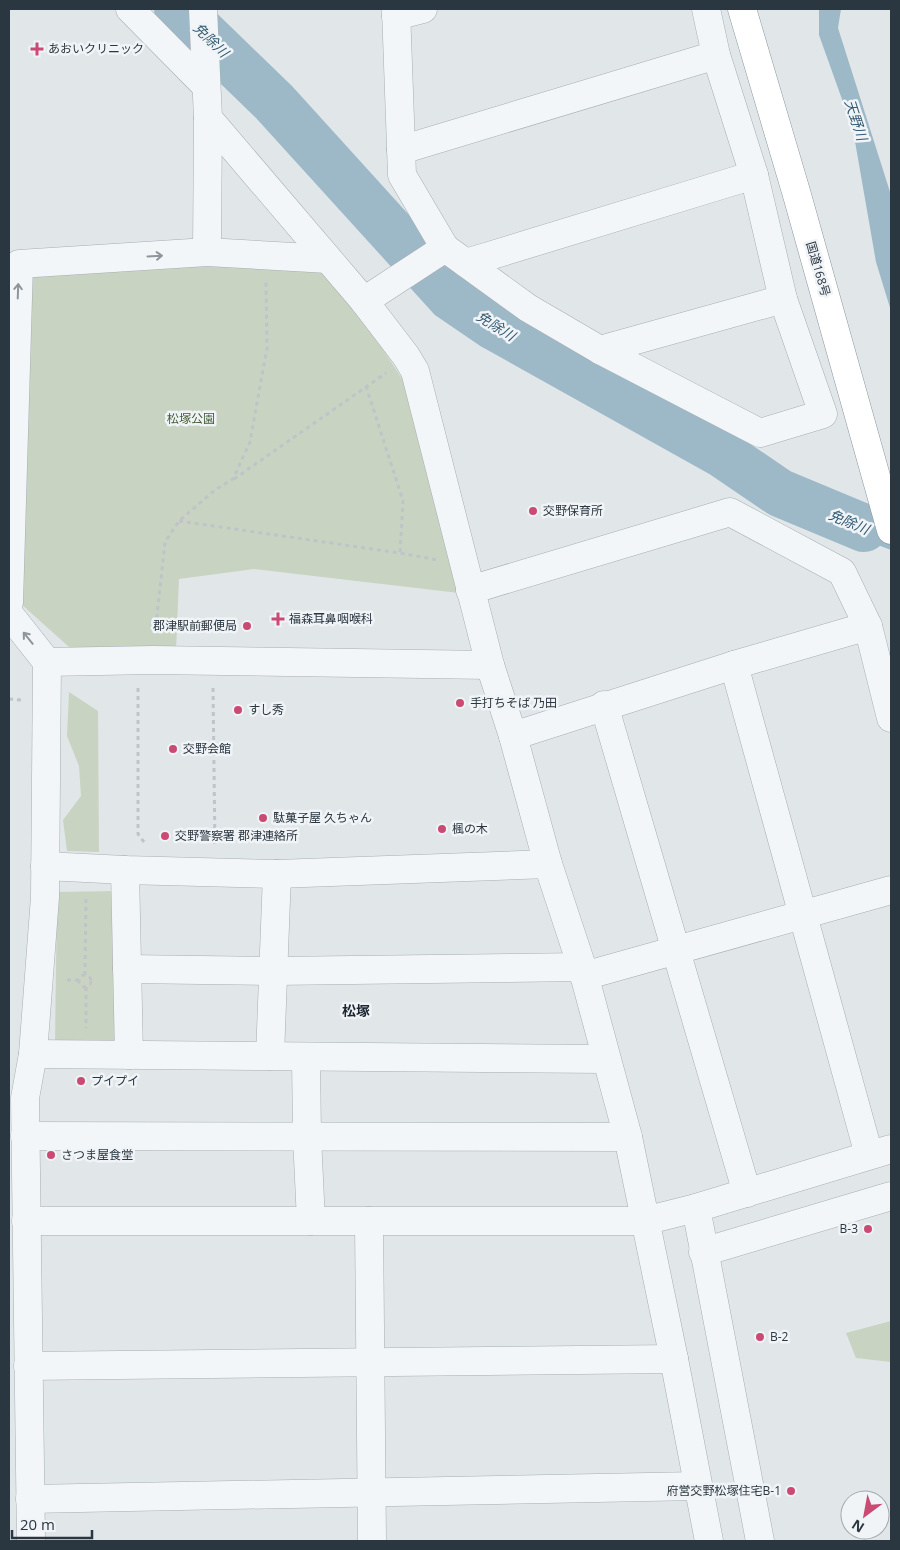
<svg xmlns="http://www.w3.org/2000/svg" width="900" height="1550" viewBox="0 0 900 1550" font-family="'Open Sans','Noto Sans JP',sans-serif">
<rect width="100%" height="100%" fill="#e1e6e9"/>
<g fill="#c9d3c2">
<polygon points="217,261 321,266 359,312 408,388 459,593 254,569 179,579 176,651 69,647 20,603 33,269"/>
<polygon points="69,692 98,711 99,852 67,851 63,820 81,796 79,766 67,736"/>
<polygon points="116,891 115,1044 55,1044 57,892"/>
<polygon points="891,1321 891,1362 856,1358 846,1333"/>
</g>
<g fill="#9db9c8">
<polygon points="819,9 841,9 838,28 891,195 891,311 876,262 853,130 819,35"/>
<polygon points="799,498 891,531 891,550 854,536 821,518"/>
</g>
<g fill="none" stroke-linecap="round" stroke-linejoin="round">
<polyline stroke="#9db9c8" stroke-width="8" points="180,9 181,11"/>
<polyline stroke="#9db9c8" stroke-width="48" points="178,9 274,102 451,297 492,325 721,453 780,493 864,528"/>
<defs>
<g id="minor">
<polyline points="130,9 206,86"/>
<polyline points="203,9 208,118 364,301 406,356 415,371 490,665 513,736 548,864 582,967 628,1137 674,1359 709,1541"/>
<polyline points="396,9 402,175 445,248 528,308 600,350 760,433 823,414 783,299 754,175 716,55 706,9"/>
<polyline points="396,16 423,9"/>
<polyline points="401,150 716,55"/>
<polyline points="207,252 208,118"/>
<polyline points="466,263 754,175"/>
<polyline points="364,301 445,248"/>
<polyline points="600,350 783,299"/>
<polyline points="470,590 730,512 842,572 868,626 891,718"/>
<polyline points="9,602 19,264 207,252 328,259"/>
<polyline points="9,614 47,662 45,897 33,1054 25,1098 31,1541"/>
<polyline points="47,662 153,660 490,665"/>
<polyline points="734,665 869,1155"/>
<polyline points="604,705 747,1193"/>
<polyline points="513,736 734,665 868,626"/>
<polyline points="45,866 125,870 277,874 548,864"/>
<polyline points="125,870 129,1055"/>
<polyline points="127,969 274,971 582,967"/>
<polyline points="584,976 891,890"/>
<polyline points="33,1054 606,1059"/>
<polyline points="270,1056 277,874"/>
<polyline points="306,1057 307,1137 311,1221"/>
<polyline points="25,1136 628,1137"/>
<polyline points="696,1208 760,1541"/>
<polyline points="26,1221 644,1221 696,1208 891,1149"/>
<polyline points="369,1221 372,1541"/>
<polyline points="703,1252 891,1196"/>
<polyline points="28,1366 674,1359"/>
<polyline points="30,1499 698,1486"/>
</g>
<polyline id="highway" points="742,9 797,195 891,530"/>
</defs>
<use href="#minor" stroke="#a6aeb3" stroke-width="29"/>
<use href="#highway" stroke="#89959f" stroke-width="29"/>
<g stroke="#bfc4c8" stroke-width="3" stroke-dasharray="4 4" stroke-linecap="butt">
<polyline points="366,386 403,501 400,553"/>
<polyline points="234,479 386,373"/>
<polyline points="179,521 400,553 437,560"/>
<polyline points="155,634 165,542 179,521 215,490 233,479 250,442 267,348 266,282"/>
<polyline points="138,688 138,834 144,842"/>
<polyline points="213,688 215,847"/>
<polyline points="9,699 21,700"/>
<circle cx="85" cy="981" r="6"/>
<polyline points="85,975 86,895"/>
<polyline points="67,980 79,980"/>
<polyline points="86,987 86,1028"/>
</g>
<use href="#minor" stroke="#f3f6f8" stroke-width="28"/>
<use href="#highway" stroke="#fff" stroke-width="28"/>
</g>
<defs><path id="oneway-shaft" d="M-6 0H5M1.5-3L5.5 0L1.5 3" fill="none" stroke-width="1.6" stroke-linecap="round" stroke-linejoin="round" transform="scale(1.25)"/></defs>
<g stroke="#8e969c">
<use href="#oneway-shaft" transform="translate(155 256) rotate(-3)"/>
<use href="#oneway-shaft" transform="translate(18 291) rotate(-88)"/>
<use href="#oneway-shaft" transform="translate(28 638) rotate(-129)"/>
</g>
<g fill="#ca4a73" stroke="#f0f4f7" stroke-width="2">
<path d="M34.5 41.5h5v5h5v5h-5v5h-5v-5h-5v-5h5z"/>
<circle cx="533" cy="511" r="5"/>
<path d="M275.5 611.5h5v5h5v5h-5v5h-5v-5h-5v-5h5z"/>
<circle cx="247" cy="626" r="5"/>
<circle cx="460" cy="703" r="5"/>
<circle cx="238" cy="710" r="5"/>
<circle cx="173" cy="749" r="5"/>
<circle cx="263" cy="818" r="5"/>
<circle cx="442" cy="829" r="5"/>
<circle cx="165" cy="836" r="5"/>
<circle cx="81" cy="1081" r="5"/>
<circle cx="51" cy="1155" r="5"/>
<circle cx="868" cy="1229" r="5"/>
<circle cx="760" cy="1337" r="5"/>
<circle cx="791" cy="1491" r="5"/>
</g>
<g text-anchor="middle" stroke-width="5" stroke-linejoin="round" paint-order="stroke">
<g font-size="12" fill="#2a3640" stroke="#f0f4f7" text-anchor="start">
<text x="48" y="53">あおいクリニック</text>
<text x="543" y="515">交野保育所</text>
<text x="289" y="623">福森耳鼻咽喉科</text>
<text x="237" y="630" text-anchor="end">郡津駅前郵便局</text>
<text x="470" y="707">手打ちそば 乃田</text>
<text x="248" y="714">すし秀</text>
<text x="183" y="753">交野会館</text>
<text x="273" y="822">駄菓子屋 久ちゃん</text>
<text x="452" y="833">楓の木</text>
<text x="175" y="840">交野警察署 郡津連絡所</text>
<text x="91" y="1085">プイプイ</text>
<text x="61" y="1159">さつま屋食堂</text>
<text x="858" y="1233" text-anchor="end">B-3</text>
<text x="770" y="1341">B-2</text>
<text x="781" y="1495" text-anchor="end">府営交野松塚住宅B-1</text>
</g>
<g font-size="12" fill="#2a3640" stroke="#f0f4f7">
<text transform="translate(818 269) rotate(74)" y="4">国道168号</text>
</g>
<g font-size="12" fill="#445c37" stroke="#f0f4f7">
<text x="191" y="423">松塚公園</text>
</g>
<g font-size="14" font-style="italic" fill="#355b73" stroke="#f0f4f7">
<text transform="translate(211 40) rotate(44)" y="5">免除川</text>
<text transform="translate(856 120) rotate(72)" y="5">天野川</text>
<text transform="translate(496 326) rotate(32)" y="5">免除川</text>
<text transform="translate(849 522) rotate(23)" y="5">免除川</text>
</g>
<g font-size="14" font-weight="bold" fill="#1c2731" stroke="#f0f4f7">
<text x="356" y="1016">松塚</text>
</g>
</g>
<rect width="900" height="1550" fill="none" stroke="#2a3640" stroke-width="20"/>
<g transform="translate(865 1515) rotate(212)"><circle r="24" fill="#f0f4f7" stroke="#a1a8ae"/>
<path d="M0-4L9 19L0 12L-9 19Z" fill="#ca4a73"/>
<text y="-8" font-size="14" font-weight="bold" text-anchor="middle" fill="#2a3640">N</text>
</g>
<path d="M12 1530v8h80v-8" fill="none" stroke="#2a3640" stroke-width="2.5"/>
<text x="20" y="1530" font-size="15" fill="#2a3640" stroke="#f0f4f7" stroke-width="4" paint-order="stroke">20 m</text>
</svg>
